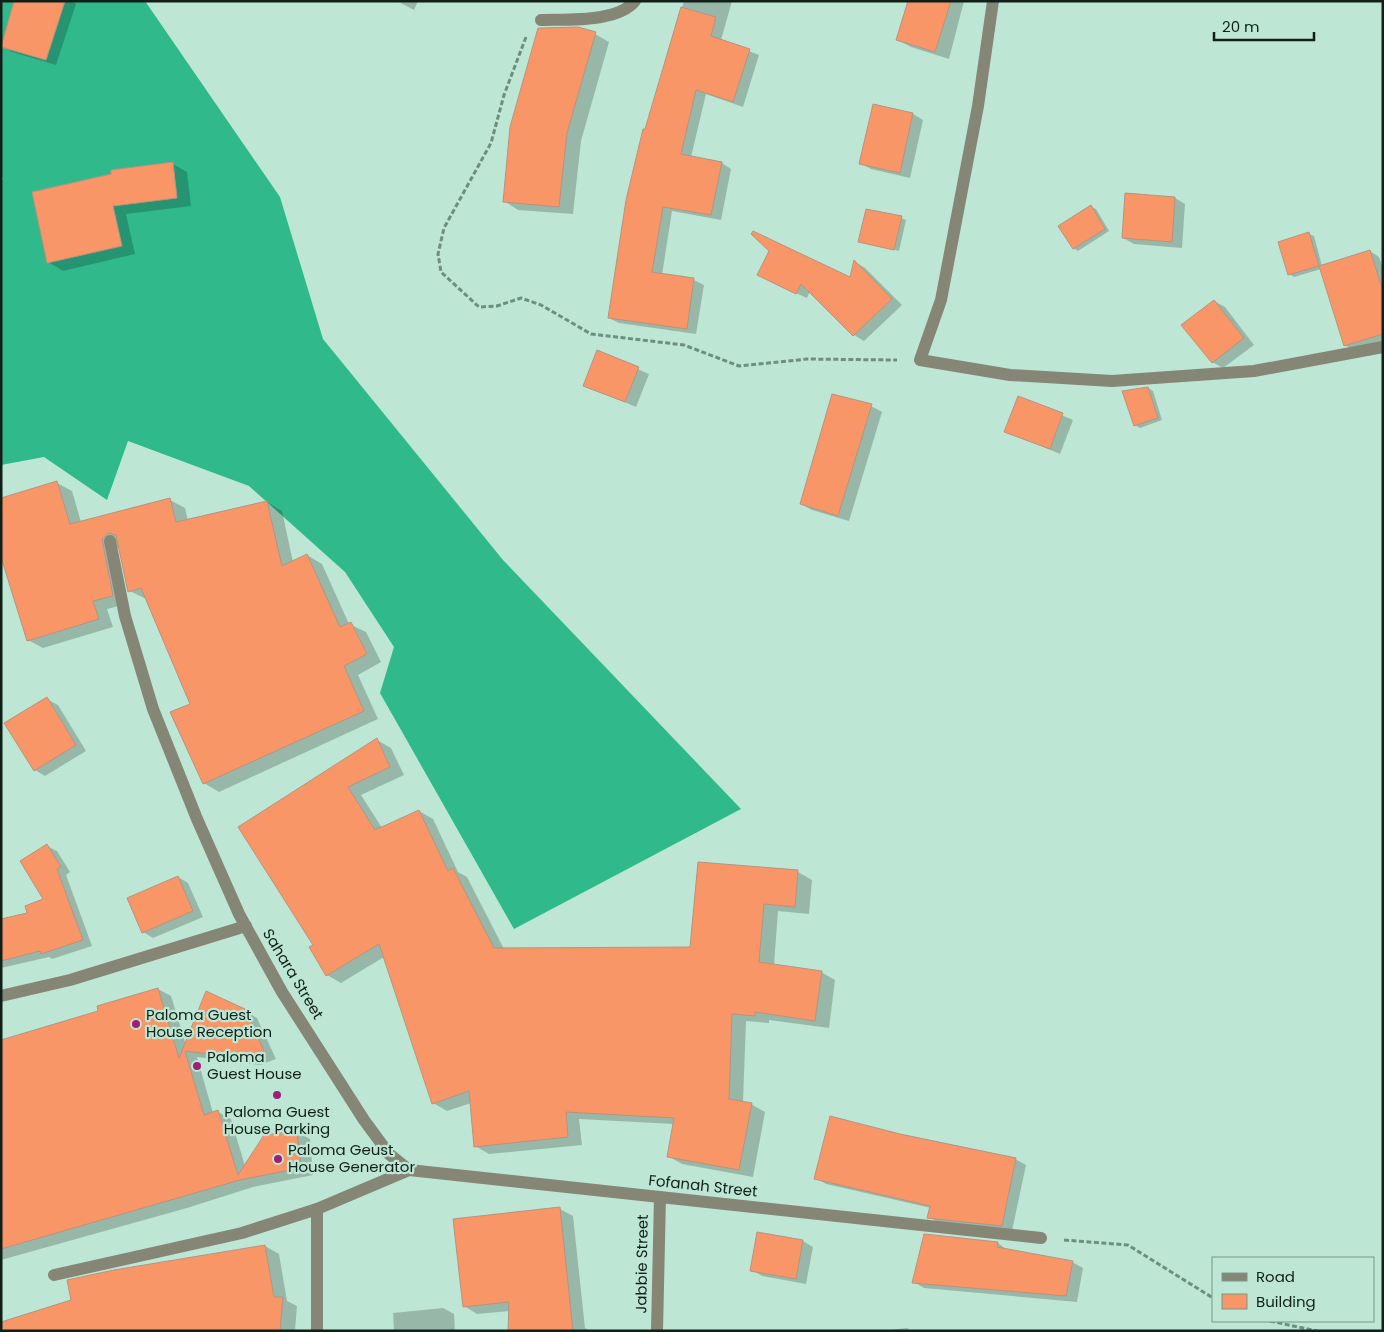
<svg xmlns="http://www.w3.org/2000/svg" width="1384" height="1332" viewBox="0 0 1384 1332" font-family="Poppins,sans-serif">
<rect width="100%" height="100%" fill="#bde7d4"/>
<polygon fill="#30ba8c" points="1,1 145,1 280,197 323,339 503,560 741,809 514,929 380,693 394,647 345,572 249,486 128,441 107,500 44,457 1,465 1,180 3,179 1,176"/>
<g fill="#0003">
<polygon points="15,1 71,1 76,4 56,65 12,52 1,46"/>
<polygon points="397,1 418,1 414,10"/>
<polygon points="684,1 732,1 721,40 759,55 743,107 706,94 691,157 722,163 731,169 721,220 672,211 662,275 694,280 704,285 696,334 619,323 609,318 646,131"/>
<polygon points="909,1 964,1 949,59 911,47 898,40"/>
<polygon points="595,34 609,42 581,141 573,214 518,210 504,201"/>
<polygon points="874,105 913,114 923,120 910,178 871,169 860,163"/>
<polygon points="173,164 187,172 191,206 126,214 135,254 63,271 48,262 33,193"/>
<polygon points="1175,198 1185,204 1182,248 1134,244 1123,238"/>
<polygon points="1091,207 1096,209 1109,231 1078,251 1073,248"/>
<polygon points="901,218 906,220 899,251 860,241"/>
<polygon points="1309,234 1314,236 1322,266 1370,251 1379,257 1383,268 1383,342 1354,351 1345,345 1321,269 1294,277 1289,274"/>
<polygon points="770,251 851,278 855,262 865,268 902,305 864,341 854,335 810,291 807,298 769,281"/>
<polygon points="1214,301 1225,307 1254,345 1223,368 1212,362"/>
<polygon points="597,352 649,374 636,407 584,385"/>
<polygon points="1148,388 1153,391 1162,420 1140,428 1135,425"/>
<polygon points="1019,397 1073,420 1060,454 1005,431"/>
<polygon points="871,406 882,412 849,521 812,510 801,504"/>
<polygon points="57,483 72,491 81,522 170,500 185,508 188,521 267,502 282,511 293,562 307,555 322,564 349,624 366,632 381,662 358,675 378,719 219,792 204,783 191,704 146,599 130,591 120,545 117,548 127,604 107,609 113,627 43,648 28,640"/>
<polygon points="47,699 58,705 86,751 45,776 35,770"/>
<polygon points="377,740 391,748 404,775 361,795 382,828 419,811 433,819 458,872 467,877 504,949 691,948 798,872 812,880 809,914 778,911 774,965 821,972 835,980 829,1028 769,1020 769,1023 746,1021 743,1102 751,1104 765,1112 753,1177 682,1164 668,1156 674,1124 579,1119 582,1145 489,1154 475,1146 471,1103 447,1111 433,1103 384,957 341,983 327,975 314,945 239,827"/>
<polygon points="47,846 57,851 70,872 66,875 92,946 52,959 49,957 1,968 1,920 29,914 45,900"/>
<polygon points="178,877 188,883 203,917 153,938 143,932"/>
<polygon points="158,989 171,996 186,1045 244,1010 257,1018 276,1059 260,1065 197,1057 213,1113 218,1112 231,1119 245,1166 297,1132 310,1139 313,1175 253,1187 187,1208 1,1260 1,1041 100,1012"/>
<polygon points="900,1136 1015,1159 1026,1165 1012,1231 939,1223 929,1217 931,1208 826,1184 816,1178"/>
<polygon points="560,1209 573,1216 585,1328 590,1331 509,1331 510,1311 477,1314 464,1306"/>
<polygon points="925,1235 998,1243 1008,1251 1072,1262 1083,1268 1077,1302 924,1288 914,1282"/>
<polygon points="803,1241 813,1247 806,1284 762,1276 752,1270"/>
<polygon points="265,1246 279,1254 287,1301 297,1306 295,1331 18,1331"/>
<polygon points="443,1308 454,1314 455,1331 394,1331 393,1313"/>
<polygon points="907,1328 912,1331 880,1331"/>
</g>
<g fill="#f89667" stroke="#b89281">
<polygon points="14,1 65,1 46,60 1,47"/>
<polygon points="908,1 951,1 935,52 896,40"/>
<polygon points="681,7 716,17 711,36 750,49 733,102 696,90 681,154 722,162 711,215 663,207 652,272 694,278 687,329 608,318 626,200 643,129 645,129"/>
<polygon points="578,27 596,32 567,133 559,207 503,202 510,127 538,28"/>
<polygon points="873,104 913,113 900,173 859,164"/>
<polygon points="173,162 177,198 113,206 122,246 47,263 32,192 111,174 111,170"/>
<polygon points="1125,193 1175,197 1172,242 1122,238"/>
<polygon points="1091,205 1105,229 1073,249 1058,226"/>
<polygon points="866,209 902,216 894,250 858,242"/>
<polygon points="753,231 850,277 854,260 892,299 853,336 801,284 796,294 757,275 769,251 751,234"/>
<polygon points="1309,232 1319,266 1288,275 1278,242"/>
<polygon points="1370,250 1383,291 1383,334 1344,346 1319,266"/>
<polygon points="1214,300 1244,338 1212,363 1181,325"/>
<polygon points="597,350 639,367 625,402 583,386"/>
<polygon points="1148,387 1158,418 1134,426 1122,391"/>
<polygon points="832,394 872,404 838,516 800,504"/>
<polygon points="1018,396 1063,413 1050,449 1004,432"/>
<polygon points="57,481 70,524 170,498 176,522 267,501 282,566 307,554 340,627 351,622 367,654 344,666 364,711 203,784 170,712 190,704 141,588 128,592 116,535 108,533 102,539 113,596 93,601 99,619 27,641 1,557 1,498"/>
<polygon points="47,697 76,745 34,771 4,723"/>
<polygon points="377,738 390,767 348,787 375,830 419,810 448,871 453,868 494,948 690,947 698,862 798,870 795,907 764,904 759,962 822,971 815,1021 755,1012 755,1016 732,1014 729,1099 752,1103 739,1170 667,1157 674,1118 566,1112 568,1137 474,1147 469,1091 432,1104 379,944 326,976 309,947 313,945 238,827"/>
<polygon points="47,844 61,867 57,869 83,940 41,954 40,951 1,961 1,919 27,913 25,906 43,899 20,861"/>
<polygon points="178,876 193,911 142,933 127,898"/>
<polygon points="158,988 179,1058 206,991 245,1009 264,1051 247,1059 185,1051 204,1115 218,1110 238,1175 264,1135 297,1131 301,1168 240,1180 1,1249 1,1040 98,1011 97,1006"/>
<polygon points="830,1116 900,1134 1016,1158 1002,1226 927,1218 930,1206 814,1179"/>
<polygon points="560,1207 573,1331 508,1331 509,1302 463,1307 453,1219"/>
<polygon points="757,1232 803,1240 796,1279 750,1271"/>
<polygon points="924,1234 998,1242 997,1247 1073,1261 1066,1296 912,1283"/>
<polygon points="265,1245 274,1297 283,1297 280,1331 1,1331 1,1322 71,1300 67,1280 114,1270"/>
</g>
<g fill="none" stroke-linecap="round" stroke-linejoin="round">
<g stroke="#6f8e80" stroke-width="3" stroke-dasharray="5 2.5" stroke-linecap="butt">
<polyline points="526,37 504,95 491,143 444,228 438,254 441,272 479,307 497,306 521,298 541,305 591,334 684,345 739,366 807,359 897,360"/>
<polyline points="1064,1240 1128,1245 1213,1298"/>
<polyline points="1270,1321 1317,1331"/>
</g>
<g stroke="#868676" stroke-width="12">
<polyline points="993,1 978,106 941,300 920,360 1010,375 1112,381 1254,371 1383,347"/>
<path d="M541,20C567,19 617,23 635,1"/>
</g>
<g stroke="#868676" stroke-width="12">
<polyline points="110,541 125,616 153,709 197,819 239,914 282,992 364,1120 389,1154 409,1170"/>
<polyline points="1,996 70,980 246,926"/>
<polyline points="317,1209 317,1331"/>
<polyline points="54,1275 242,1233 317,1209 409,1170 1041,1238"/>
<polyline points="657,1331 660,1197"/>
</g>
</g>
<g fill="#9e1f73" stroke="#bde7d4" stroke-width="2">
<circle cx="136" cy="1024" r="5"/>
<circle cx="197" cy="1066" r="5"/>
<circle cx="277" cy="1095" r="5"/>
<circle cx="278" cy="1159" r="5"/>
</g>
<g text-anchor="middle" stroke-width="4.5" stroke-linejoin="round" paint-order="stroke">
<g font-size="15" fill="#102019" stroke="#bde7d4">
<text transform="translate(293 974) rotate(59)" y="5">Sahara Street</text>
<text transform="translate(703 1186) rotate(6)" y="5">Fofanah Street</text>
<text transform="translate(642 1264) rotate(-89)" y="5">Jabbie Street</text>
</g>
<g font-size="15" fill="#102019" stroke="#bde7d4" text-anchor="start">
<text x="146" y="1020">Paloma Guest<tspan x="146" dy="17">House Reception</tspan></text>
<text x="207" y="1062">Paloma<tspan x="207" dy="17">Guest House</tspan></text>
<text x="277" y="1117" text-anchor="middle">Paloma Guest<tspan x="277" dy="17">House Parking</tspan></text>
<text x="288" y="1155">Paloma Geust<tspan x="288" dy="17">House Generator</tspan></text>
</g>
</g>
<rect width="1384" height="1332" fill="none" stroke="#102019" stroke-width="5"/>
<rect x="1212" y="1257" width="162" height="65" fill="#bde7d4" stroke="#789789"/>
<rect x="1222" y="1273" width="25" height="8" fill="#868676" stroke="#789789"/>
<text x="1256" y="1282" font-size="15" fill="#102019">Road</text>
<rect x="1222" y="1294" width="25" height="15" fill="#f89667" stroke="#789789"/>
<text x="1256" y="1307" font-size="15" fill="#102019">Building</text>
<path d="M1214 32v8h100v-8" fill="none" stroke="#102019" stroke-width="2.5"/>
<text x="1222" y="32" font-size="15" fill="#102019" stroke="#bde7d4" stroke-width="4" paint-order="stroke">20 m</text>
</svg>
